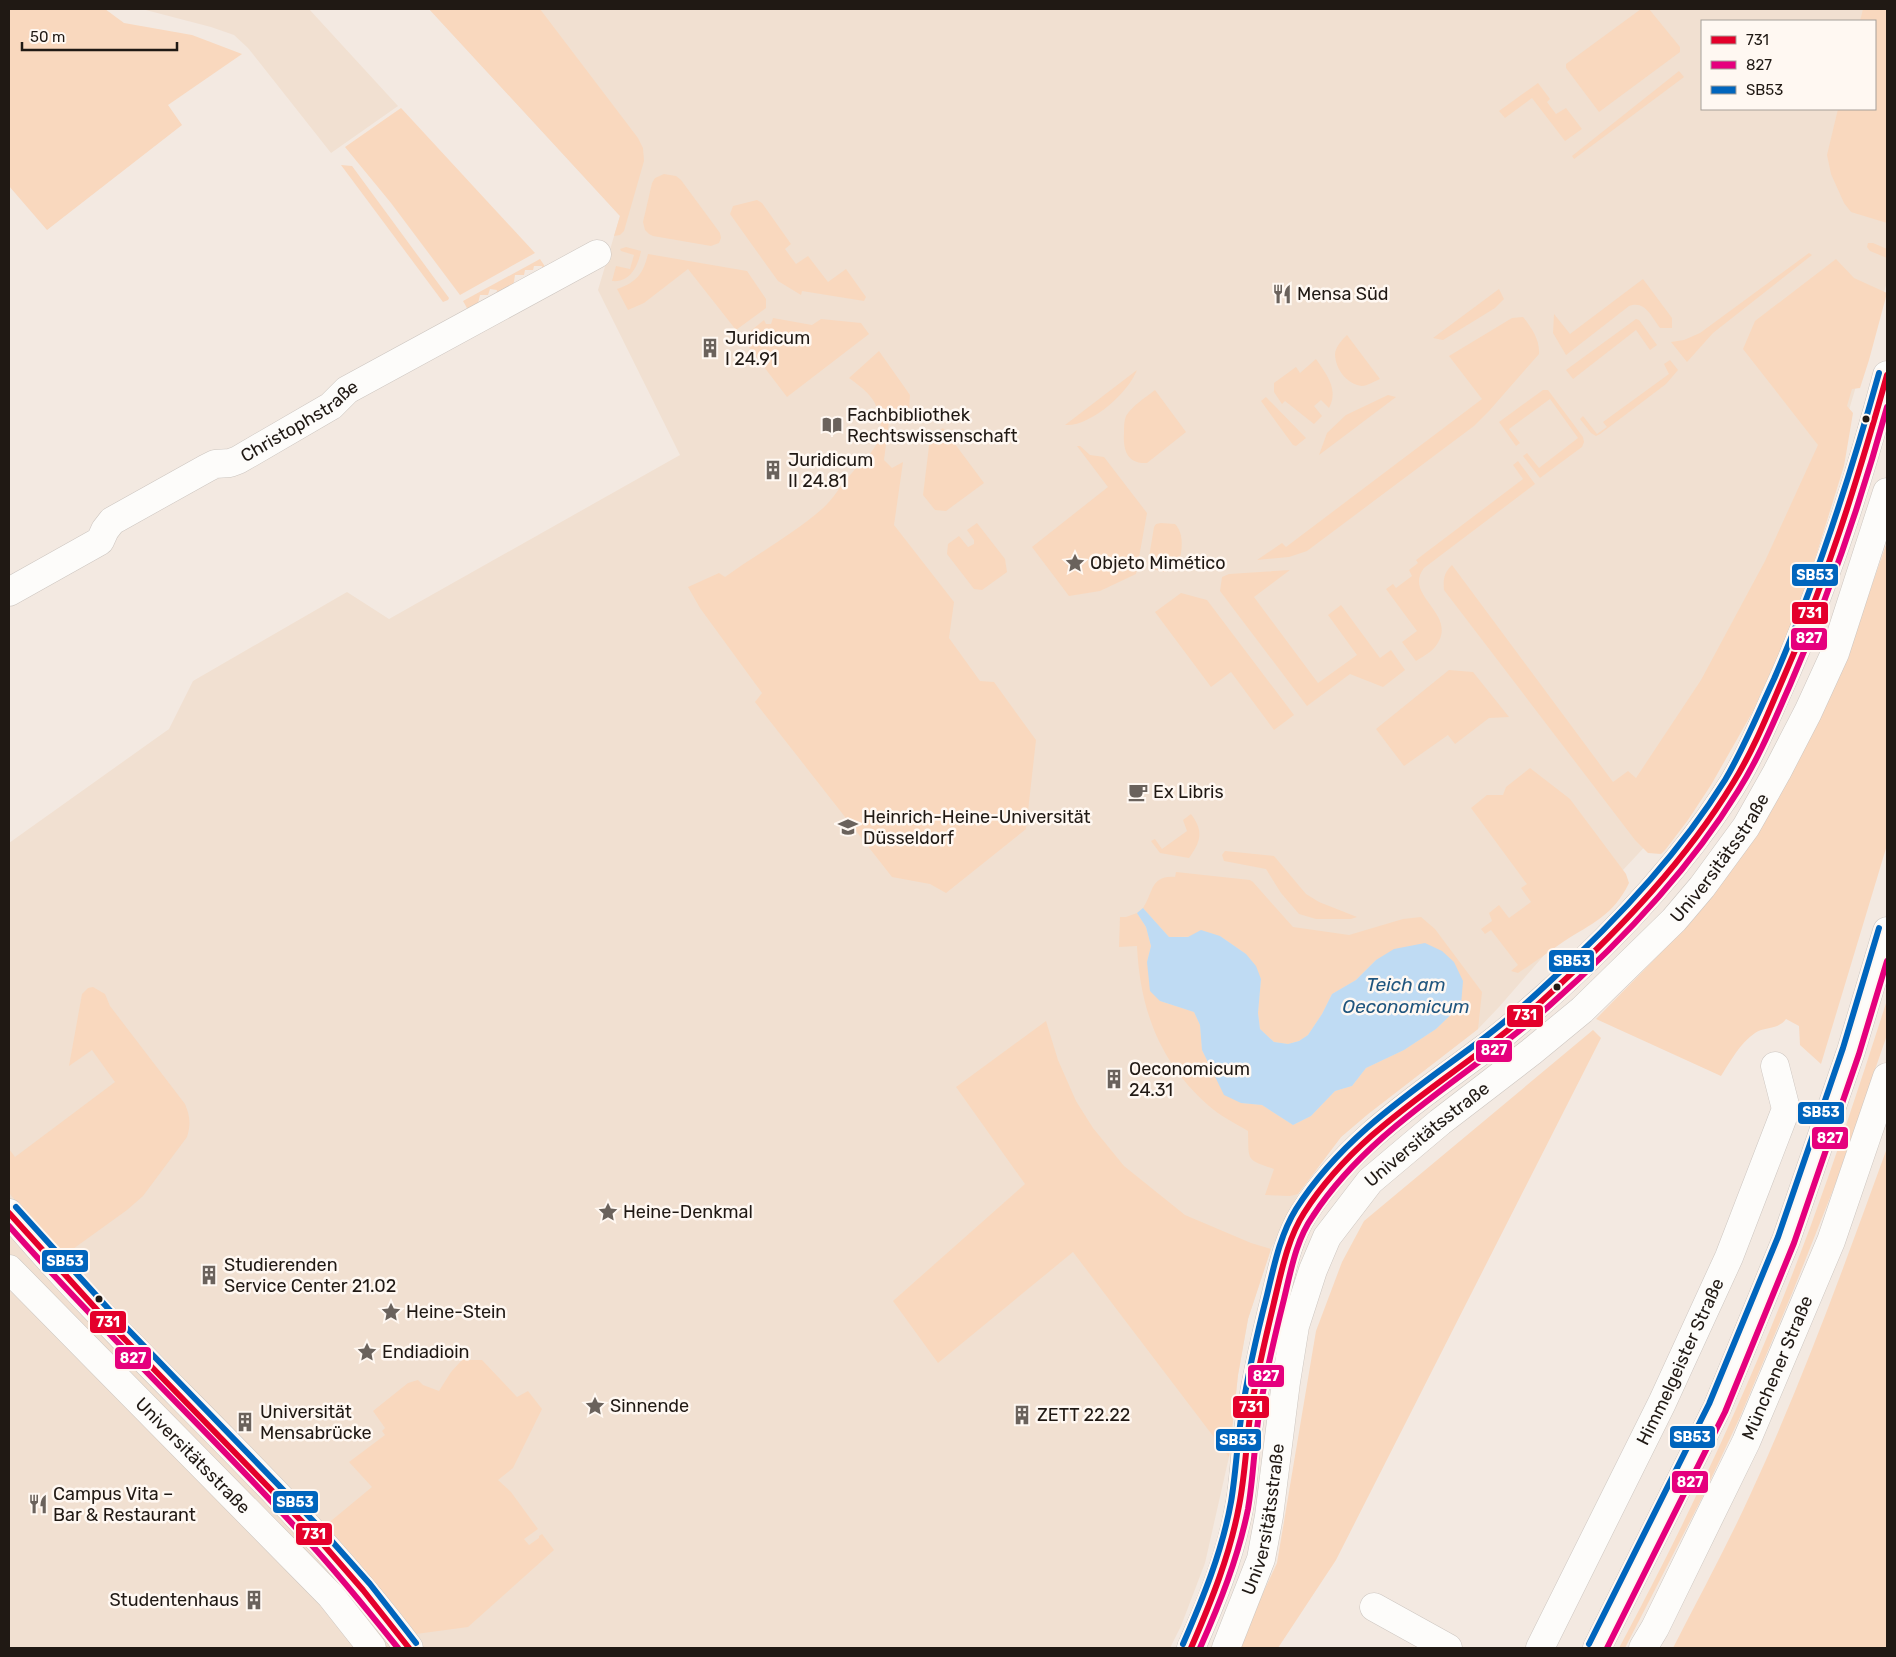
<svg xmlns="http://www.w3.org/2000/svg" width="1896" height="1657" viewBox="0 0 1896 1657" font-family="Rubik,sans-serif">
<rect width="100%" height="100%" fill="#f3e9e1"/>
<g fill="#f1e0d1" fill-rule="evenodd">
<polygon points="142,9 309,9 398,106 331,153 248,48 234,35 211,27"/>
<path d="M429,9H1887V282L1843,430L1679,810L1553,945L1499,1007L1478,1029L1368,1114L1341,1137L1298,1194L1271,1249L1248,1319L1238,1375L1229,1457L1205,1563L1181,1626L1170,1648H9V843L169,729L193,681L347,592L389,619L680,455L598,290L620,216ZM1702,21H1875V109H1702Z"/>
</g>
<g fill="#f9d8be">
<polygon points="9,9 105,9 124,23 192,35 242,54 168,105 182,125 47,230 9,186"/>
<polygon points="429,9 540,9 638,138 643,148 644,161 624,231 620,235 614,236 620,216"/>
<polygon points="1641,9 1649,9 1680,47 1680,52 1599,112 1566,68 1566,64"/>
<polygon points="1863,9 1887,9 1887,223 1851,212 1844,203 1831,174 1827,155 1838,109 1875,109 1875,21 1860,21"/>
<polygon points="1679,71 1684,77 1574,159 1572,156"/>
<polygon points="1538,83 1550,99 1547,102 1556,114 1566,108 1582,129 1565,141 1532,98 1505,118 1499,111"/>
<polygon points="401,108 535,253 460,295 391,203 345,147"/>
<polygon points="341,165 352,166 449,298 448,300 443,302"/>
<polygon points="664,174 676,176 681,180 720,233 721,238 719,243 711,246 653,236 649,234 645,230 643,222 652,183 655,178"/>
<polygon points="757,200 762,203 791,244 785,249 796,264 808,256 828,282 846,269 866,297 864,301 802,291 801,295 778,281 730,214 733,206"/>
<polygon points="1868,243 1873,243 1887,249 1887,258 1870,251 1867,247"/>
<path d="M626,247L641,251C638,266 630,283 612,281L616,266L630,269L634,255L621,251L620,249Z"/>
<polygon points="1809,253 1812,255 1713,333 1687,362 1671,342 1684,340 1700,333"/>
<path d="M648,254L747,271L766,299V308L736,330L688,269L644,303L628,310L617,289C637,282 643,274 648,254Z"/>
<polygon points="540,259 548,271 541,278 542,266 534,266 533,270 525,270 524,275 515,275 512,294 495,303 497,290 490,289 488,295 480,295 476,312 471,315 463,301"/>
<path d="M1836,259L1854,278L1887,293L1869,360L1860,388L1852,389L1847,406L1853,413L1844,466L1812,569L1787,636L1752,713L1711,785L1688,820L1666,849L1661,854L1648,853L1635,840L1444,590C1443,579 1444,573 1452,565L1613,782L1628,771L1636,778L1701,680L1765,561L1818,445L1743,349L1755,321Z"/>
<path d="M1643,279L1672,318V328H1660C1651,316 1645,300 1629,306L1566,355L1553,333L1554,314L1570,334Z"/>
<polygon points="1499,289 1504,299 1495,308 1443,340 1433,338"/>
<path d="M1523,317C1532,328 1540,340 1539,354L1489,411L1474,426L1307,551L1289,557L1257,560L1282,543L1286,547L1482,399L1449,356L1512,318Z"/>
<polygon points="773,318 812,325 821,319 861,323 869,334 787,397 742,338 764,320 766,324 771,324"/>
<polygon points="1636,319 1639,320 1657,345 1650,350 1636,330 1573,379 1566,370"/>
<path d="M1347,335L1380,379C1375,381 1367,386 1362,386C1347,384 1336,370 1335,355C1335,347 1342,340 1347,335Z"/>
<path d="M879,351L910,395L908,424L889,421L884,460L892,468L903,462L894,525L954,602L949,638L980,681L994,682L1036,740L1026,829L946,893L930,884L892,877L755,702L762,693L700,608L688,587L719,573L725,577C757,554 792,535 822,509C834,499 840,485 851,474C860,463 875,452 879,438C881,432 881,425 880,419C876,397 866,391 849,378Z"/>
<path d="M1316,359C1327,375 1339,390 1329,408L1321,400L1314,406L1322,416L1314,424L1285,401L1282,404L1274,392V383L1296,367L1300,373Z"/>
<polygon points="1670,360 1678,370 1666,384 1600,434 1596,436 1591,433 1580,419 1583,416 1597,434 1607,427 1603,422 1669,374 1664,364"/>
<path d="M1137,370C1128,393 1090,427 1065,425Z"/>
<path d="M1155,390L1186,432L1147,463C1126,464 1123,449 1124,432C1124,427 1124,421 1126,416C1133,405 1145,398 1155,390Z"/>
<polygon points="1543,390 1548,390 1583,437 1584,442 1582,447 1540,478 1523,456 1527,453 1539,468 1578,438 1550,399 1509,429 1520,443 1516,446 1499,422"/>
<polygon points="1388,395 1396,397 1319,455 1327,433 1346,415"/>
<polygon points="1266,397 1306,438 1296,446 1293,445 1261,401"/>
<polygon points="943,428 984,483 946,511 935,510 923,495 930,438"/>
<polygon points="1077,446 1080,446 1090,455 1104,457 1147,513 1136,574 1100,591 1069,596 1032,547 1108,487"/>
<path d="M1518,461L1535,484L1424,568C1402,597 1461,614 1435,647C1430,653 1422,657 1416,661L1402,642L1417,631L1386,589L1393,584L1396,588L1412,576L1409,570L1418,563L1416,560L1523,479L1513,465Z"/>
<polygon points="977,523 1005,559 1007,572 982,590 974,589 947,554 948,544 959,536 968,547 974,544 974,540 967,530"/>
<path d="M1161,523L1175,524C1185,534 1182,553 1178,565L1165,572L1152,569L1148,563L1154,527L1156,524Z"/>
<path d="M1887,542V845L1821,1064L1800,1045L1799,1026L1786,1019C1778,1030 1765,1026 1755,1033C1740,1043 1730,1062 1721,1076L1596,1019L1692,921L1738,862L1777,798L1860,619Z"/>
<polygon points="1290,570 1254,597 1318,683 1357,655 1328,615 1341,605 1380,658 1391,650 1405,670 1383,687 1350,674 1307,706 1220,591 1222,577 1229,574"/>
<polygon points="1181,593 1207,600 1294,715 1274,730 1231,672 1211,687 1155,612"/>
<polygon points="1449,670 1473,672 1509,717 1489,718 1455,744 1448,735 1404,766 1376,729"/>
<path d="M1530,768L1570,799L1626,874L1629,883C1613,916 1592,923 1563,942C1548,952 1534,963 1518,973L1511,971L1518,965L1491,930L1485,934L1481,929L1492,921L1489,913L1499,905L1509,918L1531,902L1521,888L1527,884L1471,808L1487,795H1503L1506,787Z"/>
<path d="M1191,814C1204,832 1201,841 1189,858L1160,853L1151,841L1155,839L1162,849L1187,831L1183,820Z"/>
<polygon points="1225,851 1274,856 1306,894 1319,902 1357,917 1351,919 1316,919 1299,914 1281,893 1266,869 1224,861 1222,855"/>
<path d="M1176,872L1250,880L1253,882L1293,927L1349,935L1403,919L1421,917L1435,929L1482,992L1478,1029L1368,1114L1341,1137L1298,1194L1290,1196L1265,1195L1274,1169C1245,1159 1249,1161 1248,1131C1235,1123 1220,1116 1209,1106C1160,1063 1140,1010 1137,946L1119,947L1120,917H1126L1137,913L1146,927L1151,946L1147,962L1160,1001L1194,1012L1200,1025L1202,1050L1211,1068L1241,1103L1262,1105L1293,1125L1311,1116L1335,1091L1352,1086L1366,1068L1404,1050L1436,1029L1461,1005L1376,960L1356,980L1332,994L1322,1014L1308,1035L1299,1041L1288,1044L1274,1042L1260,1029L1258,1013L1261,979L1246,954L1220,936L1169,937L1143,908C1153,894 1150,875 1175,877Z"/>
<path d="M93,987L105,994L110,1006L185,1104C190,1116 191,1124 187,1137L143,1196L127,1210L66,1254L42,1231L9,1193V1149L15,1157L115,1082L92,1050L69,1066L82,994L88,988Z"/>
<path d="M1887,1000V1035L1835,1185L1793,1291L1740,1417L1702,1498L1625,1648H1619C1692,1512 1757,1371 1811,1225C1838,1151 1863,1075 1887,1000Z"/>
<polygon points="1046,1021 1058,1060 1076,1101 1093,1128 1124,1166 1185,1215 1251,1243 1271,1249 1248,1319 1238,1375 1229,1457 1073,1252 938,1363 893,1301 1025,1184 956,1087"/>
<polygon points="1593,1030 1601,1038 1336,1560 1278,1648 1237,1648 1277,1563 1316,1331 1342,1262 1364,1221"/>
<path d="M1887,1148V1648H1673C1699,1597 1727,1546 1751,1493C1803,1380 1845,1264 1887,1148Z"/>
<polygon points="462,1360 482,1360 517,1397 528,1391 542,1409 513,1468 498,1480 511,1492 538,1529 524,1539 529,1545 539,1538 539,1536 542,1534 554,1550 468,1627 416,1634 326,1525 372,1487 349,1462 385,1435 382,1431 385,1428 373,1411 408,1383 418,1380 423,1385 439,1391 451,1372"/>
</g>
<polygon fill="#bfdbf3" points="1143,908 1169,937 1188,937 1201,930 1220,936 1246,954 1256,966 1261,979 1258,1013 1260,1029 1274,1042 1288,1044 1299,1041 1308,1035 1322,1014 1332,994 1356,980 1376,960 1394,949 1425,943 1442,951 1454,962 1463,981 1461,1005 1436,1029 1404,1050 1366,1068 1352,1086 1335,1091 1311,1116 1293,1125 1262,1105 1241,1103 1224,1095 1202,1050 1200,1025 1194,1012 1160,1001 1150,991 1147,962 1151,946 1146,927 1137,913"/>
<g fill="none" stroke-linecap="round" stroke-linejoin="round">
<defs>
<g id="minor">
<path id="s1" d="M9,592L100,541L105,530L112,521L207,468L215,464L230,463L238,460L331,406L347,390L597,254"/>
<path d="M9,1213C136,1364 291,1490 409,1648"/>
<path id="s2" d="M9,1269L331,1596L372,1648"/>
<polyline points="1374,1607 1448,1648"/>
<path d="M1191,1648C1210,1605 1229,1560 1238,1513C1244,1486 1244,1458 1248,1431C1254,1386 1264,1342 1275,1298C1282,1269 1288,1238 1304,1213C1351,1138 1425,1094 1493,1042C1515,1025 1536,1006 1556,988C1617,932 1680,865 1725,796C1746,765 1761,729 1776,695C1823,592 1858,484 1887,375"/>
<path id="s3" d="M1226,1648L1261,1559L1269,1516L1286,1382L1295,1326L1313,1270L1327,1237L1370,1181L1440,1122L1531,1052L1582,1010L1674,920L1702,887L1746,827L1777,772L1808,712L1835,653L1887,492"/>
<path id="s4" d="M1540,1648L1662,1403L1729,1257L1786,1109L1775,1066"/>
</g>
<g id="highway">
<polyline points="1597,1648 1717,1408 1786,1240 1851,1051 1887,931"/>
<path id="s5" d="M1643,1648L1655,1628L1746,1442L1831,1241L1887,1077"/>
</g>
</defs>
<use href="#minor" stroke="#cdc6c0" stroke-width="29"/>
<use href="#highway" stroke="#cdc6c0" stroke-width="29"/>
<use href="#minor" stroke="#fdfcfa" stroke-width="28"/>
<use href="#highway" stroke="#fdfcfa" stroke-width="28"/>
<defs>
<g id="bus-1">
<polyline points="9,1213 108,1322 315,1535 363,1590 409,1648"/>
<path d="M1191,1648C1211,1602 1230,1555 1239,1506C1245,1476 1246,1446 1250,1416C1256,1376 1266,1337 1275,1298C1282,1269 1288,1238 1304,1213C1351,1139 1426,1094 1493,1042C1515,1025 1536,1007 1556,988C1622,927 1686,860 1733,783C1753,751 1767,716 1782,681C1826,582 1858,479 1887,375"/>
</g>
<g id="bus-2">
<path d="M9,1226C105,1335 211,1433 308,1541C340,1576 369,1612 398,1648"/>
<path d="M1200,1648C1220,1603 1238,1558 1248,1509C1253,1480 1254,1450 1258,1421C1264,1380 1274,1339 1284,1299C1291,1270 1296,1240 1313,1216C1372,1126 1471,1076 1549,1006C1620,943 1688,872 1738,791C1759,758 1774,721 1790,685C1829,595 1861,502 1887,407"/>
<polyline points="1607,1648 1725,1412 1794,1243 1859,1054 1887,961"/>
</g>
<g id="bus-3">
<polyline points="16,1207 115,1316 321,1529 370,1584 416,1643"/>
<path d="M1183,1644C1203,1598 1222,1552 1231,1502C1236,1473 1237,1442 1242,1412C1248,1373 1257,1334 1267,1295C1274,1266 1280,1235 1296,1209C1342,1136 1416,1089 1484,1038C1506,1021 1527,1003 1547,984C1613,924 1677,857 1725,780C1744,748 1758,713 1774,679C1817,580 1850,477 1879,373"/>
<polyline points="1589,1644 1709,1404 1778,1237 1843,1048 1879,928"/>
</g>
</defs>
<use href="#bus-1" stroke="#fff8f2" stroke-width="10"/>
<use href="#bus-2" stroke="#fff8f2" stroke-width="10"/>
<use href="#bus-3" stroke="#fff8f2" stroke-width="10"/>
<use href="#bus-1" stroke="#e4002b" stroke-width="6"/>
<use href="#bus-2" stroke="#e5007d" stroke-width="6"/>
<use href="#bus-3" stroke="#0065bd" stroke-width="6"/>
</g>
<defs>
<symbol id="restaurant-bare" viewBox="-9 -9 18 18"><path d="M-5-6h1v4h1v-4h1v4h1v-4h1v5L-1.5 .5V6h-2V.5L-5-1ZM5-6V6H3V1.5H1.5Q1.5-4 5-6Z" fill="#6a625c" stroke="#fff8f2" stroke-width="2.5" paint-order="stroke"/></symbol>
<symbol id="building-bare" viewBox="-9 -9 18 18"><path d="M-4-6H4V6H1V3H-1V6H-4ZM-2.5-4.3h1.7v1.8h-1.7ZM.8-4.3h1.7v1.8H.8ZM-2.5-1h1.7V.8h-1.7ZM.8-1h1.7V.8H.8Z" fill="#6a625c" stroke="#fff8f2" stroke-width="2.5" paint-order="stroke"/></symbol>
<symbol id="library-bare" viewBox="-9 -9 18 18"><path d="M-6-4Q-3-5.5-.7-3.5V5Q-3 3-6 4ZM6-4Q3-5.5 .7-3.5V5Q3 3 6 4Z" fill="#6a625c" stroke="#fff8f2" stroke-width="2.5" paint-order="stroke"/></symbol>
<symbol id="sight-bare" viewBox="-9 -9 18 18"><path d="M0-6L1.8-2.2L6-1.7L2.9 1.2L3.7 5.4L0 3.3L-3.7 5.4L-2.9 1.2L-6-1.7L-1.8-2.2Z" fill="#6a625c" stroke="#fff8f2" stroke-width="2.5" paint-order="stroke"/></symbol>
<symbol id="cafe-bare" viewBox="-9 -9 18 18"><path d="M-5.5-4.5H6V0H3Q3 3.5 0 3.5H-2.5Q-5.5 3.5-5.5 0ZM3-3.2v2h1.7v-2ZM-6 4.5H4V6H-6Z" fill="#6a625c" stroke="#fff8f2" stroke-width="2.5" paint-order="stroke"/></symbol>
<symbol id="university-bare" viewBox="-9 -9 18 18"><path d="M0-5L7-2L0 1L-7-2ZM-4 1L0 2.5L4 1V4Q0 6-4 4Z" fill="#6a625c" stroke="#fff8f2" stroke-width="2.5" paint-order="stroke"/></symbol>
</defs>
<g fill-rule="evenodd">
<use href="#restaurant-bare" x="1268" y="280" width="28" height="28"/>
<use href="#building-bare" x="696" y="334" width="28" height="28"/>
<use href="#library-bare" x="818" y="411" width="28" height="28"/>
<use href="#building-bare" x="759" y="456" width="28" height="28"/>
<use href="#sight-bare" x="1061" y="549" width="28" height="28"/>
<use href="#cafe-bare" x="1124" y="778" width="28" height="28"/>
<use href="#university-bare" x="834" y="813" width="28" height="28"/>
<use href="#building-bare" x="1100" y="1065" width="28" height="28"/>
<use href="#sight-bare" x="594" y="1198" width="28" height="28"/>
<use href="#building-bare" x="195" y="1261" width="28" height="28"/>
<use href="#sight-bare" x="377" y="1298" width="28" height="28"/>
<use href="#sight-bare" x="353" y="1338" width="28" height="28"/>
<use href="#sight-bare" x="581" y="1392" width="28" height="28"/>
<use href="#building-bare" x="1008" y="1401" width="28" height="28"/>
<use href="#building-bare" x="231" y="1408" width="28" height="28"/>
<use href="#restaurant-bare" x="24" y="1490" width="28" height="28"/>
<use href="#building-bare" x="240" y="1586" width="28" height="28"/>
</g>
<g fill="#201914" stroke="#fff8f2" stroke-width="2">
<circle cx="1866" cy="419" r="4.5"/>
<circle cx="1557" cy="987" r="4.5"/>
<circle cx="99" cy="1299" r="4.5"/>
</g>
<g text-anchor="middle" stroke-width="5" stroke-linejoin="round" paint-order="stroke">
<g font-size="18" fill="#201914" stroke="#fff8f2" text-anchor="start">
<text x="1297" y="300">Mensa Süd</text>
<text x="725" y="344">Juridicum<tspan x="725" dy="21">I 24.91</tspan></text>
<text x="847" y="421">Fachbibliothek<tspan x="847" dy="21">Rechtswissenschaft</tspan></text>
<text x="788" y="466">Juridicum<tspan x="788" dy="21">II 24.81</tspan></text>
<text x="1090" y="569">Objeto Mimético</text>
<text x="1153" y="798">Ex Libris</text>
<text x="863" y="823">Heinrich-Heine-Universität<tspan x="863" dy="21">Düsseldorf</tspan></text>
<text x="1129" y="1075">Oeconomicum<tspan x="1129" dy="21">24.31</tspan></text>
<text x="623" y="1218">Heine-Denkmal</text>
<text x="224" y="1271">Studierenden<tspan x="224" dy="21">Service Center 21.02</tspan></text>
<text x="406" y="1318">Heine-Stein</text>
<text x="382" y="1358">Endiadioin</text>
<text x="610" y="1412">Sinnende</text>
<text x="260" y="1418">Universität<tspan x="260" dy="21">Mensabrücke</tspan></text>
<text x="1037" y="1421">ZETT 22.22</text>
<text x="53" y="1500">Campus Vita –<tspan x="53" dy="21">Bar &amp; Restaurant</tspan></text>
<text x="239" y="1606" text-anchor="end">Studentenhaus</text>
</g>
<g font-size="18" fill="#201914" stroke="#fff8f2">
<text dy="6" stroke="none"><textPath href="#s1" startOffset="342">Christophstraße</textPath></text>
<text dy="6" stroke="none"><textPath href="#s3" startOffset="975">Universitätsstraße</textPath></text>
<text dy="6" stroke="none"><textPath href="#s3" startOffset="570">Universitätsstraße</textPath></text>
<text dy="6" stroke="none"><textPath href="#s4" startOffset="319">Himmelgeister Straße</textPath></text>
<text dy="6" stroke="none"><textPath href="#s5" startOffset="311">Münchener Straße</textPath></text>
<text dy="6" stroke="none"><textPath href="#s2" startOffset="262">Universitätsstraße</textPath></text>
<text dy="6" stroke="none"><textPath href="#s3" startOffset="135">Universitätsstraße</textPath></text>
</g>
<g font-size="19" font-style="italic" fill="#1f557e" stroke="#fff8f2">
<text x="1406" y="991">Teich am<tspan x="1406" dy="22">Oeconomicum</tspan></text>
</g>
</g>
<g stroke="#fff8f2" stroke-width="2">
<rect x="1791" y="563" width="48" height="24" rx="5" fill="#0065bd"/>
<rect x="1791" y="601" width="38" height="24" rx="5" fill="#e4002b"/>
<rect x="1790" y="627" width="38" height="24" rx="5" fill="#e5007d"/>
<rect x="1548" y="949" width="47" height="24" rx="5" fill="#0065bd"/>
<rect x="1506" y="1004" width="38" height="24" rx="5" fill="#e4002b"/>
<rect x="1475" y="1039" width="38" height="24" rx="5" fill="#e5007d"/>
<rect x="1797" y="1101" width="48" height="24" rx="5" fill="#0065bd"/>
<rect x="1811" y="1126" width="38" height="24" rx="5" fill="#e5007d"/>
<rect x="41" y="1249" width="48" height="24" rx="5" fill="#0065bd"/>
<rect x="89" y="1310" width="38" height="24" rx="5" fill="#e4002b"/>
<rect x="114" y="1346" width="38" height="24" rx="5" fill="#e5007d"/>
<rect x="1247" y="1364" width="38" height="24" rx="5" fill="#e5007d"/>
<rect x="1232" y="1395" width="38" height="24" rx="5" fill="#e4002b"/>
<rect x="1669" y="1425" width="47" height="24" rx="5" fill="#0065bd"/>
<rect x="1215" y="1428" width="47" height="24" rx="5" fill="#0065bd"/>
<rect x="1671" y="1470" width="38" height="24" rx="5" fill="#e5007d"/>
<rect x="272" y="1490" width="47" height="24" rx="5" fill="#0065bd"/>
<rect x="295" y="1522" width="38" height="24" rx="5" fill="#e4002b"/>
</g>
<g font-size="14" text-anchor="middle" font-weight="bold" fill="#fff">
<text x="1815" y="580">SB53</text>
<text x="1810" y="618">731</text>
<text x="1809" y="643">827</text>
<text x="1572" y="966">SB53</text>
<text x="1525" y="1020">731</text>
<text x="1494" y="1055">827</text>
<text x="1821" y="1117">SB53</text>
<text x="1830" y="1143">827</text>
<text x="65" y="1266">SB53</text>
<text x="108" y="1327">731</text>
<text x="133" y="1363">827</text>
<text x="1266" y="1381">827</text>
<text x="1251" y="1412">731</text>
<text x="1692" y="1442">SB53</text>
<text x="1238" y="1445">SB53</text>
<text x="1690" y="1487">827</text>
<text x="295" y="1507">SB53</text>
<text x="314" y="1539">731</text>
</g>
<rect width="1896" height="1657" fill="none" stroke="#201914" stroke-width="20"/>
<rect x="1701" y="20" width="175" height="90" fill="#fff8f2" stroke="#a69f99"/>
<rect x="1711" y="36" width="25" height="8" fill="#e4002b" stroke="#a69f99"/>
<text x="1746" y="45" font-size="15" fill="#201914">731</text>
<rect x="1711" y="61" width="25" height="8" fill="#e5007d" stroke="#a69f99"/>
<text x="1746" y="70" font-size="15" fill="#201914">827</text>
<rect x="1711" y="86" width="25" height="8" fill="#0065bd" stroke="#a69f99"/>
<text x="1746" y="95" font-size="15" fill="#201914">SB53</text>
<path d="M22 42v8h155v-8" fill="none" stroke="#201914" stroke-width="2.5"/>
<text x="30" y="42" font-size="15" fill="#201914" stroke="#fff8f2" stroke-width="4" paint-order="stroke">50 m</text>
</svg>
